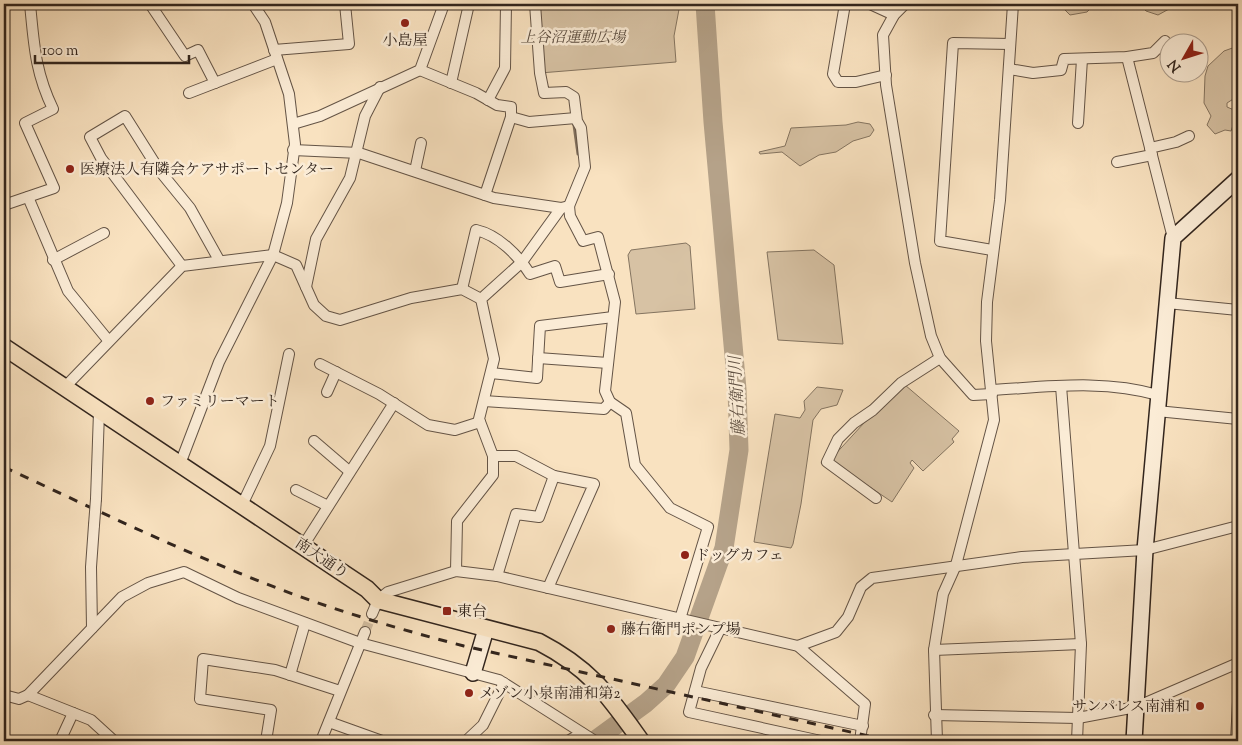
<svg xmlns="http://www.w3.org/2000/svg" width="1242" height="745" viewBox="0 0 1242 745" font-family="'Sorts Mill Goudy','Noto Serif JP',serif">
<rect width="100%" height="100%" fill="#f9e2c0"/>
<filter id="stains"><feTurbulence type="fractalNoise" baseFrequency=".004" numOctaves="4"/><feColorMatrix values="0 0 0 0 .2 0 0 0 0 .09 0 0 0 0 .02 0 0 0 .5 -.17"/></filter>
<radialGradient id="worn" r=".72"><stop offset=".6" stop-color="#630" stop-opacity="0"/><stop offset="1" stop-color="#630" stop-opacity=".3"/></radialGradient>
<g fill="#d7c2a4" stroke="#847460">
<polygon points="535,4 680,4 674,36 676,62 540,73"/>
<polygon points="1059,4 1094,4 1094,5 1087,12 1070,15"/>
<polygon points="1139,4 1169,4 1169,9 1158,15 1146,11"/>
<polygon points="1238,46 1238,96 1227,103 1227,107 1234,110 1236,117 1231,131 1225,130 1215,134 1207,125 1211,116 1204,103 1205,76 1208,66 1224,51"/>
<polygon points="858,122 870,124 874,130 870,136 853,141 836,152 819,155 800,166 782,152 760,154 759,152 785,146 791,128 846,125"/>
<polygon points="686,243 690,246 695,309 636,314 628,255 631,250"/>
<polygon points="814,250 834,265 843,344 778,340 767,252"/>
<polygon points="905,385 959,431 952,439 954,442 923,471 912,460 910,463 914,468 892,502 830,460 864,423"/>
<polygon points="817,387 843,390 837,405 821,409 813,420 801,504 793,544 791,548 754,542 775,414 800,418 805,410 804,401"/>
</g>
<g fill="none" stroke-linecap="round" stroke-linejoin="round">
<polyline stroke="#81705e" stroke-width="3" points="574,125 578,154"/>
<polyline stroke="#b5a289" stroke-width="19" points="594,741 646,703 666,685 685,657 724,548 739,450 737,389 713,122 705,4"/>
<polyline stroke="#d1bc9f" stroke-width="10" stroke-dasharray="10 5" stroke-linecap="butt" points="365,632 372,614"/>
<defs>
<g id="street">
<polyline points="150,4 185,56 198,50 215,83"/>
<polyline points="535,4 540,73 544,93 566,92 574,97 577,121 581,128 585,167 569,206"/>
<polyline points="845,4 833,74 838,82 856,82 886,75"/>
<polyline points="870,4 894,15"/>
<polyline points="905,4 894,15 883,35 886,85 915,263 931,336 940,358 973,395 992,394"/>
<polyline points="274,50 349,44 345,4"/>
<polyline points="1127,57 1173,238"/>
<polyline points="1009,69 1033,73 1061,70 1064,59 1127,57 1153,53 1165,41"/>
<polyline points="420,70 476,93 497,105 511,107 511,117 485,195"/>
<polyline points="451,83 469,4"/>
<polyline points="189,93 277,59"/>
<polyline points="488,100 505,68 506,4"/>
<polyline points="511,117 529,122 576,118"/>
<polyline points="1078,123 1082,59"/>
<polyline points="293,124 320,116 420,70 444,4"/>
<polyline points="1150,148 1176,142 1189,136"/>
<polyline points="293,150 359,153 494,198 561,208 569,206 570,216 583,241 598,237 615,302 605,391 610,402 626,413 635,465 670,508 708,527 680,619"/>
<polyline points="1117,162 1152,155"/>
<polyline points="415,171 421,143"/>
<polyline points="28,197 68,291 108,340"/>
<path d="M4,205L54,188L25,123L53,109C35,72 34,44 30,4"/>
<polyline points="992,250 940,241 953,43 1010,44"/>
<polyline points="53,260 104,233"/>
<polyline points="182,266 101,158 90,137 125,116 159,170 190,208 219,260"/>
<polyline points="306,287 316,239 350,178 365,116 380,87"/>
<path d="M462,289L476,230C498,235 518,255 530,274L555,266L560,282L609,274"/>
<polyline points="1167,303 1238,310"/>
<polyline points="538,358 608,363"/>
<polyline points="320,364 379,394 428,425 455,430 480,422"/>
<polyline points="491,373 537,378 540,326 613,317"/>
<polyline points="1061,386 1081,644 1077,741"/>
<polyline points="64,388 182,266 273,255 296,265 314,305 326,316 340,320 411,298 462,289 481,299"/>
<path d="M991,390C1047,387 1103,379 1158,395"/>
<polyline points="327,392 336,372"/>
<polyline points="484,401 604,409 610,402"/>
<polyline points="1157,411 1238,419"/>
<polyline points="314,441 349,471"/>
<polyline points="493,456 516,456 554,476 594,484 548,588"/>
<polyline points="180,464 219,362 273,255 287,203 295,144 289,94 265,22 253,4"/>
<polyline points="296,490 328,506"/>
<polyline points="876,498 827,462 838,439 854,423 873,410 901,383 940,358"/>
<polyline points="96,499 99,412"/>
<polyline points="242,505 270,446 289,354"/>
<polyline points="303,546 394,403"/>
<polyline points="456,571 457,521 493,475 493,456 479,419 494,359 481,299 522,262 561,208"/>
<polyline points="497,576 516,514 539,517 554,476"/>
<polyline points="372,614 378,600 388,592 456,571 497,576 798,646 865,704 860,741"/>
<polyline points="92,628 91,567 94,525"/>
<polyline points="720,629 701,668 689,712 821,741"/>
<polyline points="798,646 836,632 848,617 861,587 872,578 1022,557 1145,550 1238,526"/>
<polyline points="934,650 1081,644"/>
<polyline points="290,675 305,623"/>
<polyline points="695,691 863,726"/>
<polyline points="4,695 19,699 28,695 122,597 148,583 184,572 238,598 360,643 499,680 595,741"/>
<polyline points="28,695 91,720 114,741"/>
<polyline points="934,715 1078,718 1136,707 1238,663"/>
<polyline points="329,722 382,741"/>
<polyline points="60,741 73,713"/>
<polyline points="266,741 271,710 200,699 203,659 275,670 340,691"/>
<polyline points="321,741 365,632"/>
<polyline points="466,741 483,725 504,683"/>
<polyline points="568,741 582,733"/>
<polyline points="937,741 934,650 943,594 956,565 994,420 986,341 987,302 1000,200 1013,4"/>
<polyline points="1236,741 1238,702"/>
</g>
<g id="secondary">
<polyline points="473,673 486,629"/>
<polyline points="1134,741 1145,550 1173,238 1238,179"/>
</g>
<path id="primary" d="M4,347L367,589L378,600L539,642C591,669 608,695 641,741"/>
</defs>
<use href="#street" stroke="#645446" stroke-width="12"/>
<use href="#secondary" stroke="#32251d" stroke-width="18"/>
<use href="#primary" stroke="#32251d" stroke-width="19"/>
<use href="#street" stroke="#fbecd6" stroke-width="10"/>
<use href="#secondary" stroke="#fbecd6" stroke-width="15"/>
<use href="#primary" stroke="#f9e2c0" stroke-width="16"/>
<path stroke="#32251d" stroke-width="3" stroke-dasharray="9 9" stroke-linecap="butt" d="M4,467C88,506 172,547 259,581C326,608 395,628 464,646L891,741"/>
<defs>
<polyline id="street-bridge" points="94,525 96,499"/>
</defs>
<use href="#street-bridge" stroke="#645446" stroke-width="12" stroke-linecap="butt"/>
<use href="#street-bridge" stroke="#fbecd6" stroke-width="10"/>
</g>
<g fill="#8f2418" stroke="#fbecd6" stroke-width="2">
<circle cx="405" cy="23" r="5"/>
<circle cx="70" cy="169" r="5"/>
<circle cx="150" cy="401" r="5"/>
<circle cx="685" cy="555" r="5"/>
<rect x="442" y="606" width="10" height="10" rx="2.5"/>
<circle cx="611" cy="629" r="5"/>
<circle cx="469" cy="693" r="5"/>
<circle cx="1200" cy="706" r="5"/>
</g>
<g text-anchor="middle" stroke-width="5" stroke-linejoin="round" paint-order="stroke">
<g font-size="15" font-style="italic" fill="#5b4c3f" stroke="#fbecd6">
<text x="573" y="42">上谷沼運動広場</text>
</g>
<g font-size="15" fill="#32251d" stroke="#fbecd6" text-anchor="start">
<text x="405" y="45" text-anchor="middle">小島屋</text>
<text x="80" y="174">医療法人有隣会ケアサポートセンター</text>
<text x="160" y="406">ファミリーマート</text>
<text x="695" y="560">ドッグカフェ</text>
<text x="457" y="616">東台</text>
<text x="621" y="634">藤右衛門ポンプ場</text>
<text x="479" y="698">メゾン小泉南浦和第2</text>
<text x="1190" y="711" text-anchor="end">サンパレス南浦和</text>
</g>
<g font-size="15" fill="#32251d" stroke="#fbecd6">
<text transform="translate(322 558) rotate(34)" y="5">南大通り</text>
</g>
<g font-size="16" font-style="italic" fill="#605143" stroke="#fbecd6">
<text transform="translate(736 396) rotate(-93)" y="6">藤右衛門川</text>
</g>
</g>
<rect width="1242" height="745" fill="none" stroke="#f9e2c0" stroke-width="20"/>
<rect x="5" y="5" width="1232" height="735" fill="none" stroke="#32251d" stroke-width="2.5"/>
<rect x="10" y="10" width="1222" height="725" fill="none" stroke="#32251d"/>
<g transform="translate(1184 58) rotate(231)"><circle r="24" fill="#fbecd6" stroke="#ab9c8c"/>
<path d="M0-4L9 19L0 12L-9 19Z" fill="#8f2418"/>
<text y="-8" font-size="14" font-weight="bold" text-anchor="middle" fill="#32251d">N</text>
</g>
<path d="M35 55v8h154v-8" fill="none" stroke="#32251d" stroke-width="2.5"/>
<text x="42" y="55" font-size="15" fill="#32251d" stroke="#fbecd6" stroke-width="4" paint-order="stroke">100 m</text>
<rect width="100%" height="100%" filter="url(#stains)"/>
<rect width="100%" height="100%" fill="url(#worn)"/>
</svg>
